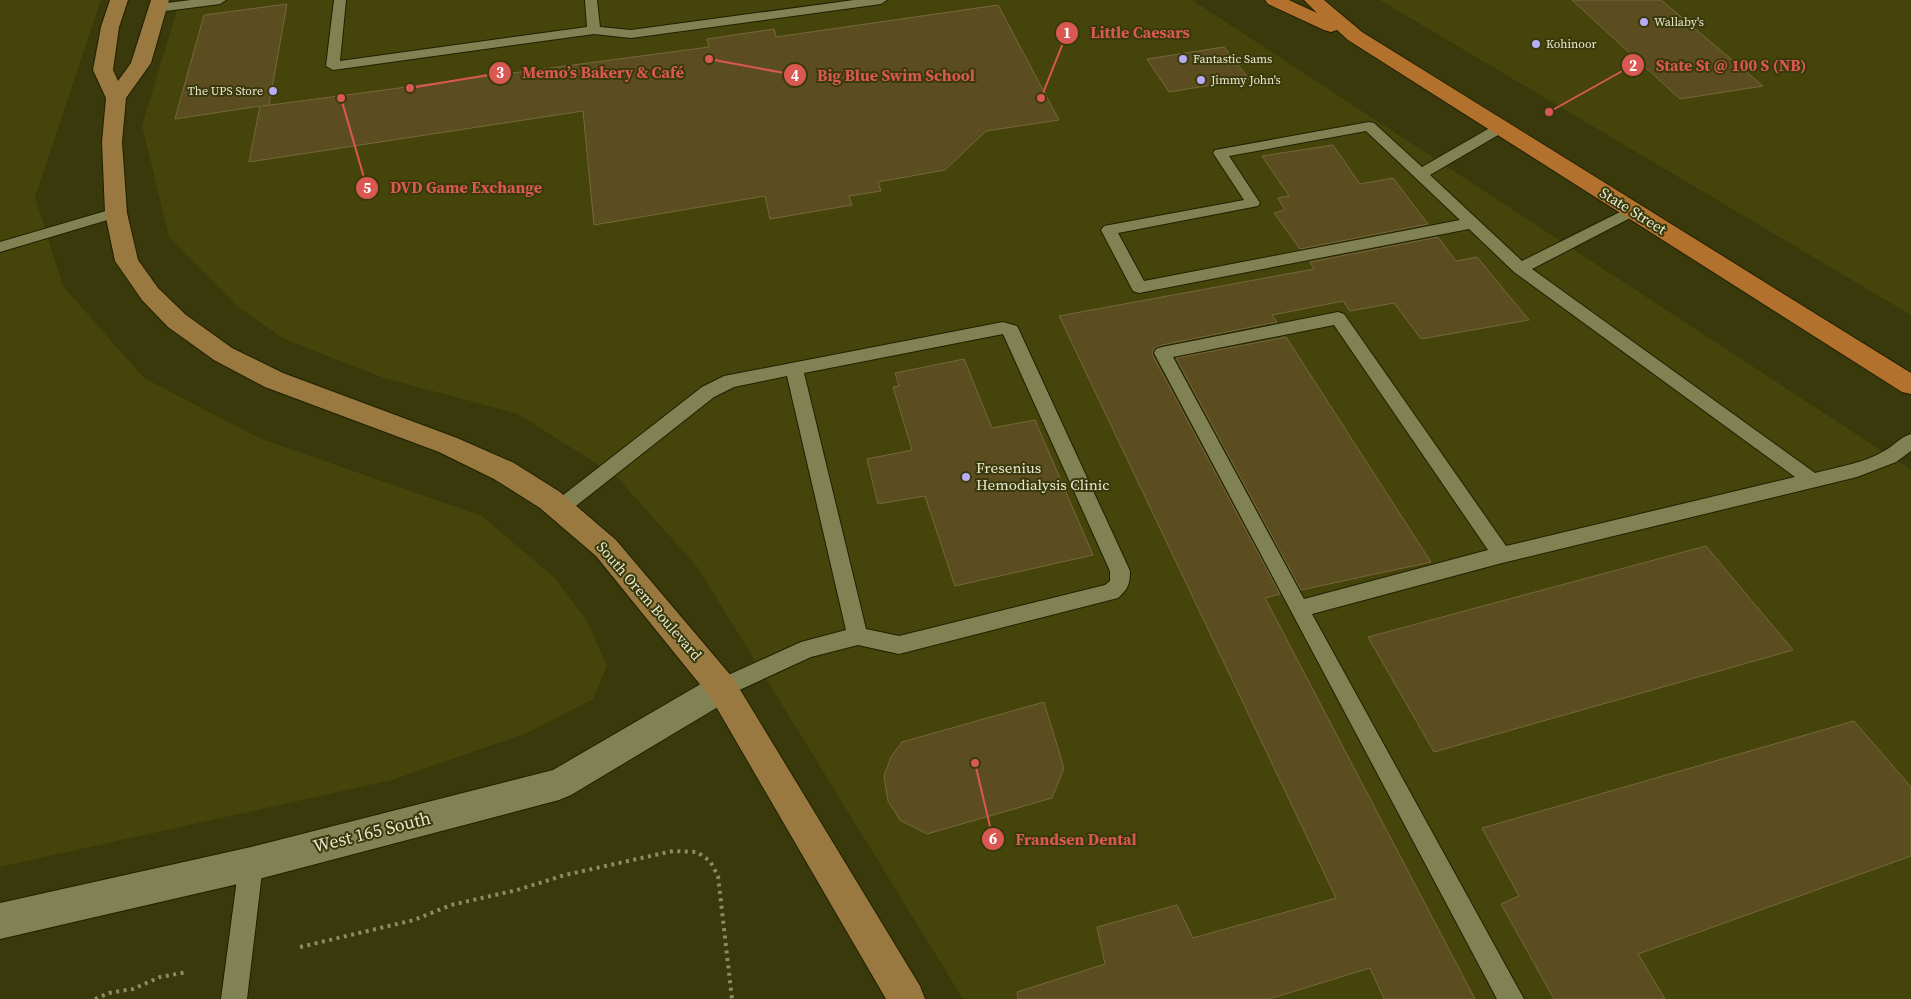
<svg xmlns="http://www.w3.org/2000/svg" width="1911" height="999" viewBox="0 0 1911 999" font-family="'Source Serif 4',serif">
<rect width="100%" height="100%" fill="#39390b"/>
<g fill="#44440b">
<polygon points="0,0 101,0 35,197 63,286 144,378 259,438 482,516 556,579 587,621 607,666 593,699 527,733 392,780 0,867"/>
<polygon points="180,0 1192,0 1911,470 1911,999 963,999 698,568 616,476 518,414 384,378 284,339 238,307 169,237 142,126"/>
<polygon points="1380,0 1911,0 1911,315 1427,28"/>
</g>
<g fill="#5c4d21" stroke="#77673c">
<polygon points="1572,0 1661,0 1763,86 1680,99"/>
<polygon points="287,4 269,105 263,106 709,47 707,39 774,29 776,37 998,5 1059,120 986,131 945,170 878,182 881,191 849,196 852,205 770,219 765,196 594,225 583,111 249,162 260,106 175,119 204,15"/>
<polygon points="1224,47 1249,79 1169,92 1147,59"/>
<polygon points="1333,145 1360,184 1393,178 1428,224 1300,249 1274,213 1285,210 1278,198 1289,196 1262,156"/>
<polygon points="1438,237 1456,261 1477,257 1529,320 1421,339 1394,303 1350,311 1343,301 1272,315 1277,322 1162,345 1154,348 1152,354 1280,594 1265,598 1475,999 1384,999 1370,968 1269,999 1018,999 1017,992 1105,964 1097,927 1177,905 1193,938 1336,898 1059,316 1314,269 1310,262"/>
<polygon points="1286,337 1431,562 1301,590 1176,358"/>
<polygon points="964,359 992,428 1035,420 1093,555 955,586 925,496 878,504 867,459 912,450 893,387 899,386 895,373"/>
<polygon points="1706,546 1793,650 1434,752 1368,637"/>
<polygon points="1044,702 1064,768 1052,798 927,834 900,820 888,801 884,776 891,757 902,742"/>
<polygon points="1854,721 1911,787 1911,856 1638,954 1665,999 1554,999 1501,904 1519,896 1482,828"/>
</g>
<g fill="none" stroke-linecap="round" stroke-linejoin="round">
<defs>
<g id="lane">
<polygon points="191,0 226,0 220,4 158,12 152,8 158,4"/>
<polygon points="334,0 346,0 340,61 587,27 585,0 597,0 600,27 631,30 854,0 887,0 881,4 631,38 594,34 333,70 326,66"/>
<path d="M1369,122L1374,123L1422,167L1495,125H1505L1507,128L1505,131L1430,175L1522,261L1628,208H1638L1641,211L1638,214L1532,269L1815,473C1838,467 1864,463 1884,451C1894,446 1900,437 1911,434V451L1896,462L1857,477L1502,563L1312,614L1524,999H1497L1154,353L1156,349L1162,347L1338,312L1344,314L1506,546L1795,477L1514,272L1469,229L1139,293L1133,291L1101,230L1104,226L1244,200L1213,153L1215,150ZM1366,131L1460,220L1144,281L1118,233L1258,206L1260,203L1229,156ZM1334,325L1488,550L1304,599L1173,357Z"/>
<polygon points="116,208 121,210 124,213 121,216 0,252 0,242"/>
<path d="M1003,322L1017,326L1019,330L1130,571C1130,584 1128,589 1118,598L899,654L858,645L811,657L722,698L715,695L711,688L715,681L801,642L846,630L787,376L734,387L714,397L567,513L560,516L553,513L551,508L553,503L702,387L724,376ZM1003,334L1110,571V581L1105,585L899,636L866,629L804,373Z"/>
<polygon points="251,852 259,856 263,864 247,999 221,999 239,864 243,856"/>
</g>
<polygon id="street" points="722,674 733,678 738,688 733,698 571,795 559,800 251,881 0,939 0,903 251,847 553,770 711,678"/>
<polygon id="secondary" points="110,0 128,0 119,27 113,70 118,81 131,63 151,0 169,0 151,63 126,98 122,142 127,213 138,260 158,288 186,315 232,348 283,373 457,438 514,463 560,492 616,540 733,678 920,986 925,999 886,999 711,698 596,556 540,508 494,479 439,452 265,387 214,360 168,327 142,300 115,261 105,213 102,142 106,98 93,70 101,27"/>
<polygon id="primary" points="1265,0 1289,0 1317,13 1304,0 1324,0 1362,32 1911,373 1911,394 1902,392 1348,40 1337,30 1331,32 1324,30 1268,4"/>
</defs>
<use href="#lane" stroke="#202000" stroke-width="2"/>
<use href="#street" stroke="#202000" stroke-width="2"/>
<use href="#secondary" stroke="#202000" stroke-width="2"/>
<use href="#primary" stroke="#202000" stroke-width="2"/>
<g stroke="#8a8b67" stroke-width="4" stroke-dasharray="3 4.5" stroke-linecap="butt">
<polyline points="300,947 414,920 451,905 517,890 565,875 673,851 697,852 710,861 718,876 732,999"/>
<polyline points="95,999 109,993 133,989 160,977 188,972"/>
</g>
<use href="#lane" fill="#808254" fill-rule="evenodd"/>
<use href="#street" fill="#808254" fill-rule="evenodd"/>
<use href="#secondary" fill="#997940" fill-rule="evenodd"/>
<use href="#primary" fill="#b2712c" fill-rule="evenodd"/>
</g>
<g fill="#b6acf8" stroke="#39390b" stroke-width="2">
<circle cx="1644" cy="22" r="5"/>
<circle cx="1536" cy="44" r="5"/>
<circle cx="1183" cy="59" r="5"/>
<circle cx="1201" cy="80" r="5"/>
<circle cx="273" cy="91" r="5"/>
<circle cx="966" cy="477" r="5"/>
</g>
<g text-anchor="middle" stroke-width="4" stroke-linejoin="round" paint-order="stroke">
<g font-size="12" fill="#e7e8d0" stroke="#39390b" text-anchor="start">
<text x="1654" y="26">Wallaby's</text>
<text x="1546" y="48">Kohinoor</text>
<text x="1193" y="63">Fantastic Sams</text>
<text x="1211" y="84">Jimmy John's</text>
<text x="263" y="95" text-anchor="end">The UPS Store</text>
</g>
<g font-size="15" fill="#e7e8d0" stroke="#39390b">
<text transform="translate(1633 211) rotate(32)" y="5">State Street</text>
<text transform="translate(649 601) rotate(49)" y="5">South Orem Boulevard</text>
</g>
<g font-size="15" fill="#e7e8d0" stroke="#39390b" text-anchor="start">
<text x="976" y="473">Fresenius<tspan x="976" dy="17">Hemodialysis Clinic</tspan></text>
</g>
<g font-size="18" fill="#e7e8d0" stroke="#39390b">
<text transform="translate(372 832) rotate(-14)" y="6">West 165 South</text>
</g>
</g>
<path fill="none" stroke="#da5852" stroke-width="2" d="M1041 98L1067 33M1549 112L1633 65M410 88L500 73M709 59L795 75M341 98L367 188M975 763L993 839"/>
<g fill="#da5852" stroke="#39390b" stroke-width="2">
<circle cx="1041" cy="98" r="5"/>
<circle cx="1549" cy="112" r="5"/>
<circle cx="410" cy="88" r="5"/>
<circle cx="709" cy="59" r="5"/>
<circle cx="341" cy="98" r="5"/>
<circle cx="975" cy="763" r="5"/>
<circle cx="1067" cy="33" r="12"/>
<circle cx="1633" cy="65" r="12"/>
<circle cx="500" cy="73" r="12"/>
<circle cx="795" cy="75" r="12"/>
<circle cx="367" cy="188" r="12"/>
<circle cx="993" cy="839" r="12"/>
</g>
<g font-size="15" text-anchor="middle" font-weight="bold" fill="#fff">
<text x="1067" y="38">1</text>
<text x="1633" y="71">2</text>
<text x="500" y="78">3</text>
<text x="795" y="81">4</text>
<text x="367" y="193">5</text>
<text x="993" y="844">6</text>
</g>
<g font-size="16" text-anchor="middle" font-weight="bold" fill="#da5852" stroke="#39390b" stroke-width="4" stroke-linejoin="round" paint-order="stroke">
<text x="1140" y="38">Little Caesars</text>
<text x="1731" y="71">State St @ 100 S (NB)</text>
<text x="603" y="78">Memo’s Bakery &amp; Café</text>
<text x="896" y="81">Big Blue Swim School</text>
<text x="466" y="193">DVD Game Exchange</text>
<text x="1076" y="845">Frandsen Dental</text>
</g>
</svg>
